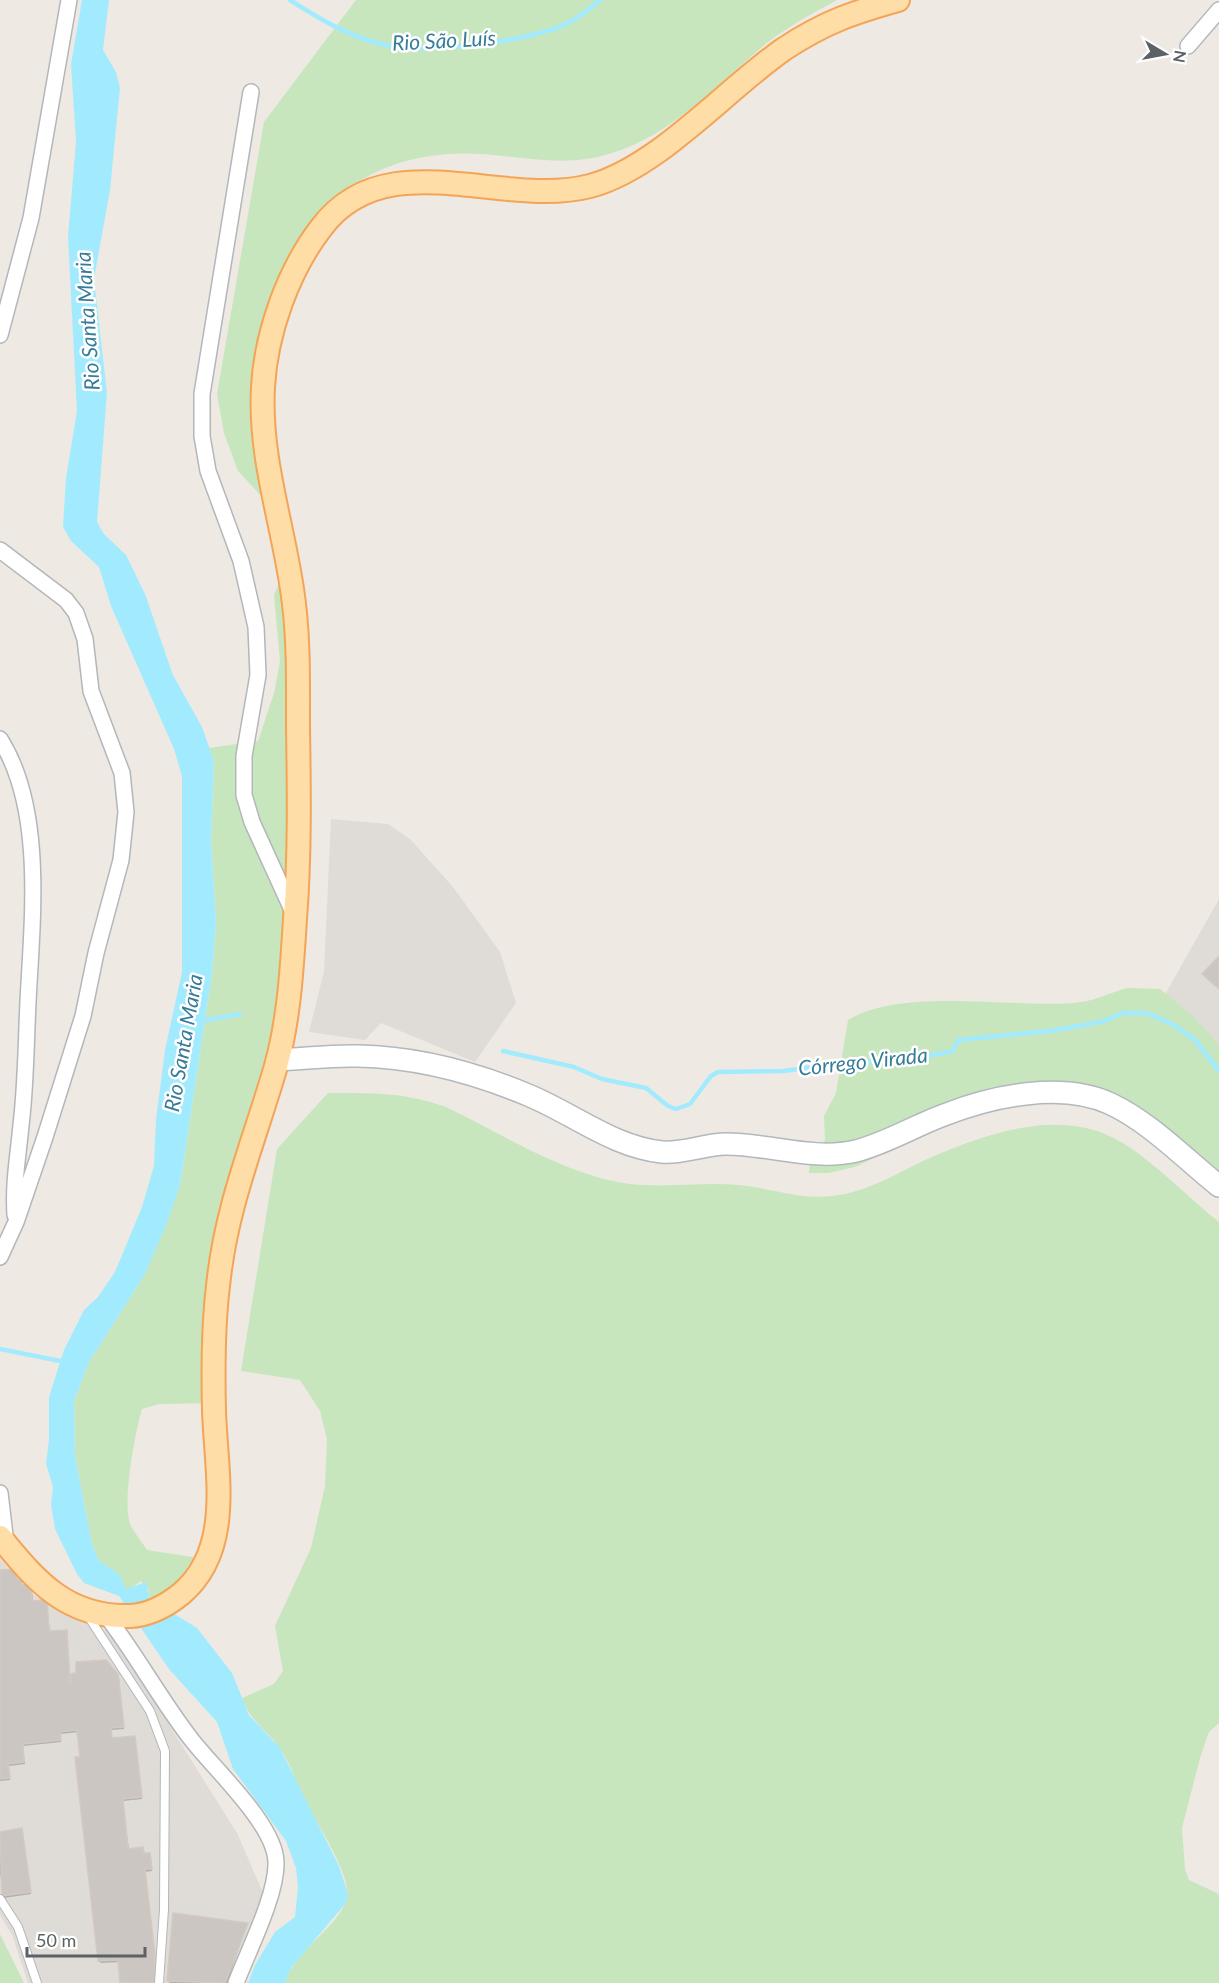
<svg xmlns="http://www.w3.org/2000/svg" width="1219" height="1983" viewBox="0 0 1219 1983" font-family="Lato,sans-serif">
<rect width="100%" height="100%" fill="#eee9e3"/>
<g fill="#dfdbd7">
<polygon points="331,819 388,824 410,839 453,887 500,952 516,1003 475,1062 381,1023 365,1040 309,1032 324,971"/>
<polygon points="1219,899 1219,1165 1115,1083"/>
<polygon points="0,1559 30,1593 87,1624 110,1631 237,1833 263,1893 229,1983 28,1983 12,1935 0,1915"/>
</g>
<g fill="#c7e6be">
<path d="M356,0H837C813,13 789,26 767,43C718,83 674,134 612,153C565,168 528,157 481,154C433,151 381,161 344,193L264,343L286,533L294,925L229,1241L222,1403L159,1404L142,1409C135,1433 121,1505 131,1526C135,1534 142,1542 147,1550L205,1559L157,1603L150,1599L148,1588L141,1581L130,1589H126L115,1573L99,1561L92,1544L75,1456L74,1401L89,1362L144,1276L180,1185L212,974L216,924L211,839L214,761L209,748L258,741L274,693L280,661L274,595L286,566L264,499L238,471L224,433L217,394L264,122Z"/>
<path d="M1127,988L1160,989L1192,1015L1219,1045V1192L1131,1120L1068,1100L1020,1105L991,1111L934,1130L855,1167L828,1173H809L810,1160L825,1140L824,1116L836,1093L848,1020C903,987 1009,1008 1074,1003C1091,1002 1110,993 1127,988Z"/>
<path d="M328,1093C374,1093 403,1092 446,1107C504,1135 565,1175 630,1184C666,1188 702,1182 739,1185C771,1188 800,1200 833,1196C869,1192 900,1171 934,1156C991,1132 1063,1107 1121,1142C1153,1161 1188,1197 1219,1222V1723L1209,1732L1200,1758L1182,1828L1185,1869L1189,1880L1219,1894V1983H285C294,1949 346,1923 347,1894C349,1872 317,1823 306,1803C296,1785 292,1765 280,1749C266,1728 252,1724 242,1698L274,1684L283,1671L275,1626L311,1548L325,1486L327,1439L320,1411L300,1380L241,1371L277,1149Z"/>
<polygon points="0,1934 24,1983 0,1983"/>
</g>
<polygon fill="#a2ebff" points="82,0 109,0 103,50 116,72 120,88 110,190 94,279 107,393 97,522 104,534 126,555 145,594 173,675 202,727 214,761 211,839 216,924 212,974 180,1185 166,1226 144,1276 89,1362 74,1401 75,1456 92,1544 99,1561 119,1574 126,1589 146,1582 150,1599 197,1628 232,1673 249,1715 280,1748 339,1866 348,1894 346,1903 291,1968 285,1983 248,1983 255,1965 275,1932 295,1917 298,1887 296,1868 286,1841 233,1769 217,1722 169,1669 119,1596 84,1583 77,1574 55,1529 51,1505 53,1487 46,1464 49,1440 49,1397 64,1350 84,1310 98,1297 115,1272 142,1207 154,1166 156,1119 165,1050 182,972 182,776 174,749 111,606 99,567 71,541 63,527 66,478 77,411 68,237 76,142 71,64"/>
<g fill="#0003">
<polygon points="0,1572 17,1573 18,1581 21,1581 23,1586 32,1588 33,1602 47,1601 50,1633 66,1631 67,1634 70,1675 117,1675 119,1678 124,1729 111,1730 112,1740 135,1740 142,1799 123,1801 129,1850 142,1849 144,1855 151,1857 152,1871 145,1872 155,1958 155,1983 121,1983 120,1962 101,1963 99,1961 79,1732 60,1734 61,1742 23,1746 25,1764 9,1766 10,1780 0,1781"/>
<polygon points="21,1830 31,1894 4,1898 0,1873 0,1833"/>
<polygon points="247,1924 227,1983 170,1983 168,1981"/>
</g>
<g fill="none" stroke-linecap="round" stroke-linejoin="round">
<g stroke="#a2ebff" stroke-width="4.5">
<path d="M290,0C320,19 349,37 385,45C424,55 529,41 566,24C579,18 589,9 600,0"/>
<polyline points="202,1021 240,1014"/>
<polyline points="503,1051 574,1067 602,1079 646,1088 668,1106 676,1109 690,1104 711,1076 718,1072 784,1071 833,1064 907,1060 953,1051 958,1040 1050,1031 1101,1022 1123,1013 1147,1013 1174,1025 1195,1040 1219,1071"/>
<polyline points="0,1349 65,1362"/>
</g>
</g>
<g fill="#cbc6c2" stroke="#d3c9c1" stroke-width="1.5">
<polygon points="1219,956 1219,989 1202,974"/>
<polygon points="17,1569 17,1579 22,1579 22,1585 31,1584 32,1601 47,1600 49,1631 67,1630 70,1685 71,1674 76,1673 76,1662 106,1660 118,1674 124,1727 111,1728 112,1738 135,1736 142,1797 123,1799 128,1849 143,1847 144,1853 150,1853 152,1869 145,1869 155,1955 154,1983 120,1983 118,1960 98,1961 75,1757 80,1757 77,1730 60,1732 61,1740 23,1744 24,1762 8,1764 10,1778 0,1779 0,1570"/>
<polygon points="22,1828 31,1892 2,1896 0,1832"/>
<polygon points="173,1913 248,1923 225,1983 167,1981"/>
</g>
<g fill="none" stroke-linecap="round" stroke-linejoin="round">
<defs>
<g id="lane">
<polyline points="88,1616 150,1711 165,1751 164,1909 159,1983"/>
<polyline points="0,1899 18,1927 37,1983"/>
</g>
<g id="street">
<polyline points="1188,46 1219,10"/>
<polyline points="251,92 202,394 202,436 208,471 241,561 256,627 258,675 244,756 244,795 252,822 293,912"/>
<polyline points="0,335 31,218 69,0"/>
<polyline points="0,550 66,600 76,613 85,639 91,691 122,773 126,812 121,860 96,953 83,1016 45,1137 16,1222 0,1257"/>
<path d="M0,739C45,810 32,921 28,1002C26,1043 26,1084 21,1125C18,1158 13,1182 15,1215"/>
<polyline points="0,1493 6,1544"/>
<path d="M105,1614C136,1654 160,1699 191,1739C213,1768 275,1824 276,1862C277,1895 248,1951 236,1983"/>
</g>
<path id="secondary" d="M277,1060C304,1059 331,1055 358,1056C418,1057 473,1072 528,1095C572,1113 613,1147 662,1152C682,1154 705,1144 726,1144C770,1144 813,1161 856,1151C887,1143 914,1126 944,1115C993,1096 1062,1081 1111,1104C1151,1123 1185,1159 1219,1186"/>
<path id="primary" d="M0,1537C36,1581 67,1618 130,1616C150,1615 166,1606 181,1594C234,1550 216,1472 214,1411C213,1370 213,1327 218,1286C226,1206 254,1142 276,1066C289,1020 292,967 295,919C300,855 299,790 298,726C298,680 299,634 292,589C282,521 259,456 263,387C266,333 288,271 321,228C386,141 502,209 590,186C658,168 725,90 784,49C825,22 852,13 898,0"/>
</defs>
<use href="#lane" stroke="#b3b7ba" stroke-width="10"/>
<use href="#street" stroke="#b3b7ba" stroke-width="18"/>
<use href="#secondary" stroke="#b2b8bb" stroke-width="24"/>
<use href="#primary" stroke="#f4a456" stroke-width="26"/>
<use href="#lane" stroke="#fff" stroke-width="8"/>
<use href="#street" stroke="#fff" stroke-width="15"/>
<use href="#secondary" stroke="#fff" stroke-width="21"/>
<use href="#primary" stroke="#ffdda7" stroke-width="22"/>
</g>
<g text-anchor="middle" stroke-width="5" stroke-linejoin="round" paint-order="stroke">
<g font-size="21" font-style="italic" fill="#367c98" stroke="#fff">
<text transform="translate(444 41) rotate(-3)" y="7">Rio São Luís</text>
<text transform="translate(88 321) rotate(-94)" y="7">Rio Santa Maria</text>
<text transform="translate(184 1043) rotate(-80)" y="7">Rio Santa Maria</text>
<text transform="translate(863 1062) rotate(-6)" y="7">Córrego Virada</text>
</g>
</g>
<g transform="translate(1165 54) rotate(100)" stroke="#ffffff" stroke-width="4.5" paint-order="stroke">
<path d="M0-4.5L10 22L0 15L-10 22Z" fill="#5b6164"/>
<text y="-9" font-size="16" font-weight="bold" text-anchor="middle" fill="#5b6164">N</text>
</g>
<path d="M27 1947v9h118v-9" fill="none" stroke="#5b6164" stroke-width="3"/>
<text x="36" y="1947" font-size="18" fill="#5b6164" stroke="#ffffff" stroke-width="4.5" paint-order="stroke">50 m</text>
</svg>
